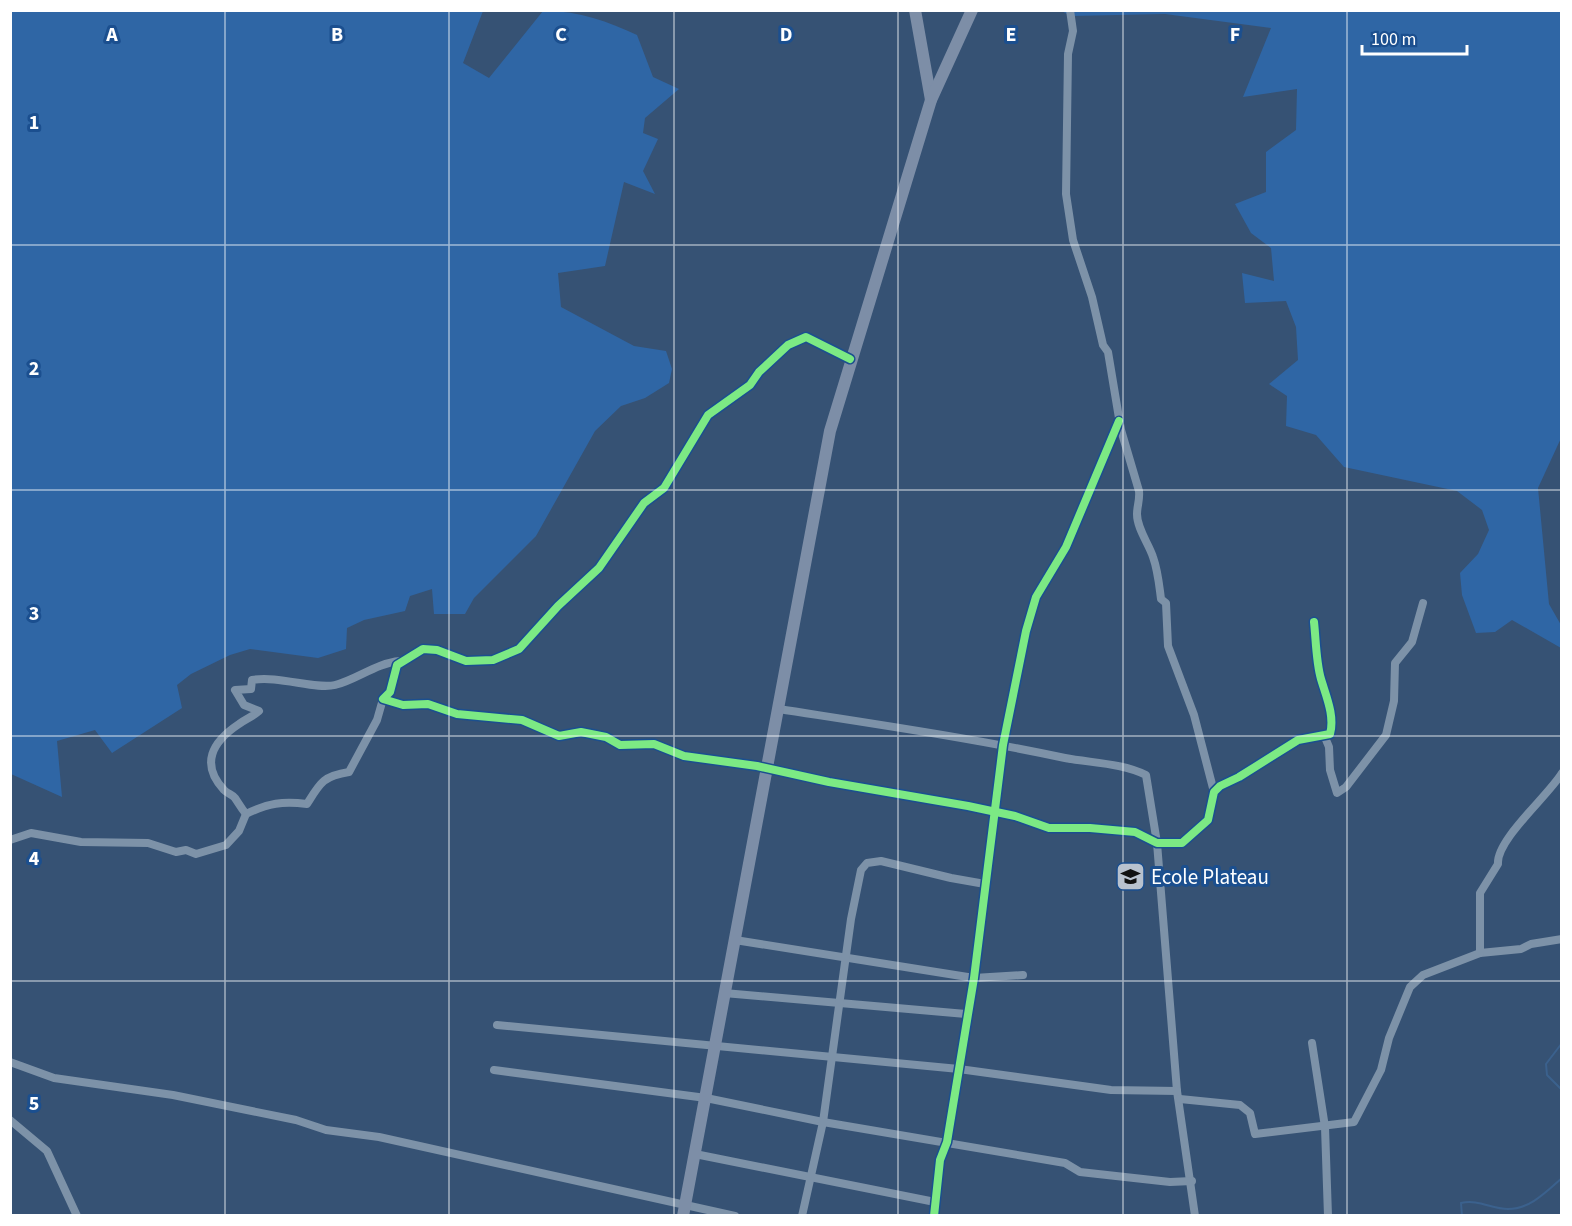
<svg xmlns="http://www.w3.org/2000/svg" width="1572" height="1226" viewBox="0 0 1572 1226" font-family="'Source Sans 3',sans-serif">
<rect width="100%" height="100%" fill="#365274"/>
<g fill="#2f66a5">
<path d="M11,10L483,11L463,63L489,78L543,11C575,10 608,21 637,35L653,77L679,89L645,118L643,133L658,139L643,171L655,194L624,182L605,266L558,273L561,307L634,346L666,351L672,369L669,383L645,398L621,406L595,431L536,536L474,598L465,614H434L432,589L410,596L405,611L364,620L347,628L346,649L318,658L250,649L230,655L191,674L177,685L182,708L112,753L95,730L57,741L62,797L11,774Z"/>
<polygon points="1062,11 1561,11 1562,436 1538,488 1549,604 1561,625 1561,648 1512,620 1495,632 1476,633 1462,595 1460,573 1478,554 1489,530 1482,510 1457,491 1344,467 1316,435 1286,426 1287,396 1269,384 1298,360 1296,327 1286,301 1245,303 1242,273 1274,281 1271,248 1251,233 1235,204 1266,192 1266,152 1296,130 1297,89 1243,97 1271,28 1165,14 1070,16"/>
</g>
<g fill="none" stroke-linecap="round" stroke-linejoin="round">
<g stroke="#3b618d" stroke-width="2">
<polyline points="1562,1043 1546,1064 1547,1075 1562,1090"/>
<path d="M1462,1216L1461,1203C1479,1199 1491,1209 1508,1209C1530,1209 1546,1192 1562,1178"/>
</g>
<g stroke="#7d92a8" stroke-width="8">
<path d="M1070,10L1073,31L1068,54L1066,194L1073,240L1092,297L1103,345L1108,352L1121,430L1139,491C1140,500 1137,506 1137,514C1137,529 1149,544 1153,557C1158,571 1159,584 1161,599L1166,603L1168,646L1194,715L1214,792"/>
<path d="M850,359L806,337L788,345L759,372L750,385L708,415L664,488L644,503L599,568L558,606L519,649L493,660L466,661L437,650L423,649L397,665L390,692L383,699L403,705L428,704L457,714L522,720L559,736L581,732L606,737L620,745L654,744L684,756L757,766L829,782L968,806L1015,816L1049,828H1090L1135,832L1157,843H1182L1208,820L1214,792L1220,786L1239,777L1298,740L1330,734C1335,716 1326,696 1321,679C1316,662 1316,640 1314,622"/>
<path d="M779,709C875,724 971,738 1065,758C1091,763 1122,763 1146,775L1157,843L1177,1091L1195,1216"/>
<polyline points="1324,735 1329,747 1330,770 1337,793 1346,787 1386,735 1394,701 1395,663 1412,642 1423,603"/>
<path d="M246,814C241,808 239,804 235,798C233,795 228,794 224,790C200,764 212,742 239,724C246,719 252,717 259,711L244,705L235,690L251,689L252,680C278,675 316,690 335,685C358,679 376,663 400,661"/>
<path d="M10,840L31,833L81,842L148,843L176,852L186,850L196,854L226,845L239,831L246,814C268,803 283,801 307,804C320,783 323,776 349,772L377,720L383,699"/>
<polyline points="735,940 974,978 1023,975"/>
<polyline points="1480,953 1521,949 1531,944 1562,939"/>
<polyline points="724,993 966,1014"/>
<polyline points="497,1025 959,1069 1111,1090 1177,1091"/>
<polyline points="1312,1043 1325,1127 1328,1216"/>
<polyline points="10,1062 54,1078 173,1095 296,1120 326,1130 379,1137 735,1216"/>
<polyline points="494,1070 706,1098 823,1122 1065,1163 1080,1172 1170,1182 1192,1181"/>
<path d="M1180,1099L1240,1105L1250,1113L1255,1134L1354,1122L1381,1070L1389,1038L1410,987L1423,975L1480,953V893L1498,864C1496,840 1548,796 1562,773"/>
<polyline points="10,1120 47,1151 77,1216"/>
<polyline points="695,1154 935,1202"/>
<polyline points="802,1216 823,1122 851,919 861,870 867,863 881,861 951,878 985,884"/>
<polyline points="934,1216 940,1160 947,1142 974,978 1003,745 1026,631 1036,597 1066,547 1119,421"/>
</g>
<g stroke="#7d8ea7" stroke-width="12">
<polyline points="915,10 931,100"/>
<polyline points="683,1216 830,431 931,100 972,10"/>
</g>
<defs>
<g id="cycleway">
<path d="M850,359L806,337L788,345L759,372L750,385L708,415L664,488L644,503L599,568L558,606L519,649L493,660L466,661L437,650L423,649L397,665L390,692L383,699L403,705L428,704L457,714L522,720L559,736L581,732L606,737L620,745L654,744L684,756L757,766L829,782L968,806L1015,816L1049,828H1090L1135,832L1157,843H1182L1208,820L1214,792L1220,786L1239,777L1298,740L1330,734C1335,716 1326,696 1321,679C1316,662 1316,640 1314,622"/>
<polyline points="934,1216 940,1160 947,1142 974,978 1003,745 1026,631 1036,597 1066,547 1119,421"/>
</g>
</defs>
<use href="#cycleway" stroke="#1b4f8f" stroke-width="11"/>
<use href="#cycleway" stroke="#7ce984" stroke-width="8"/>
</g>
<path fill="none" stroke="#fff" stroke-width="1.5" stroke-opacity="0.55" d="M225,10V1216M449,10V1216M674,10V1216M898,10V1216M1123,10V1216M1347,10V1216M10,245H1562M10,490H1562M10,736H1562M10,981H1562"/>
<defs>
<symbol id="school-square" viewBox="-11 -11 22 22"><rect x="-9" y="-9" width="18" height="18" rx="4" fill="#b9c2ce" stroke="#1b4f8f"/><path d="M0-5L7-2L0 1L-7-2ZM-4 1L0 2.5L4 1V4Q0 6-4 4Z" fill="#111"/></symbol>
</defs>
<g fill-rule="evenodd">
<use href="#school-square" x="1114" y="860" width="33" height="33"/>
</g>
<g text-anchor="middle" stroke-width="6" stroke-linejoin="round" paint-order="stroke">
<g font-size="21" fill="#fff" stroke="#1b4f8f" text-anchor="start">
<text x="1151" y="884">Ecole Plateau</text>
</g>
</g>
<g font-size="20" text-anchor="middle" font-weight="bold" fill="#fff" stroke="#1b4f8f" stroke-width="6" stroke-linejoin="round" paint-order="stroke">
<text x="112" y="41">A</text>
<text x="337" y="41">B</text>
<text x="561" y="41">C</text>
<text x="786" y="41">D</text>
<text x="1011" y="41">E</text>
<text x="1235" y="41">F</text>
<text x="34" y="129">1</text>
<text x="34" y="375">2</text>
<text x="34" y="620">3</text>
<text x="34" y="865">4</text>
<text x="34" y="1110">5</text>
</g>
<rect width="1572" height="1226" fill="none" stroke="#ffffff" stroke-width="24"/>
<path d="M1362 45v9h105v-9" fill="none" stroke="#ffffff" stroke-width="3"/>
<text x="1371" y="45" font-size="18" fill="#ffffff" stroke="#1b4f8f" stroke-width="4.5" paint-order="stroke">100 m</text>
</svg>
